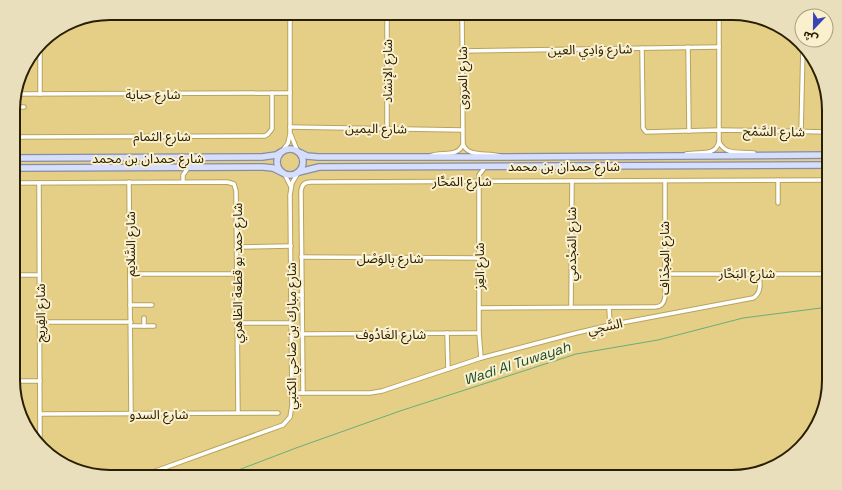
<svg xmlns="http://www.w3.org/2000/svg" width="842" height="490" viewBox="0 0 842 490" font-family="'Space Grotesk','Noto Sans Arabic',sans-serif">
<rect width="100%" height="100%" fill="#e5ce86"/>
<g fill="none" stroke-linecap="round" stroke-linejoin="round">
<polyline stroke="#68ae7d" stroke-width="1" points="220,477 296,448 400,411 576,354 658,340 743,318 829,307"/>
<defs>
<g id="minor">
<polyline points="387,13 387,129"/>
<polyline points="688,47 689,131"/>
<polyline points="642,48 643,128 646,132 720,130 829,132"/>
<polyline points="462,51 719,47"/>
<polyline points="15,94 290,93"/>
<polyline points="15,94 16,106 18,107 24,107"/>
<polyline points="40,94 40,45"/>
<polyline points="290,127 462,130"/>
<polyline points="801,132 803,47"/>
<polyline points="291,135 297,150"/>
<polyline points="14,137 265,136 268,134 272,129 272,93"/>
<path d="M719,142C726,156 740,151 754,153"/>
<path d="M463,144C468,158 487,152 500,156"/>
<polyline points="283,150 288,143 290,134 290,13"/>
<path d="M686,154C699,151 715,157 719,142V13"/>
<path d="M430,156C441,151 458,158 463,144L462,13"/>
<polyline points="284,173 291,187"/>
<polyline points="778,180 778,203"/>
<polyline points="129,182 131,414"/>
<polyline points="183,182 183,175 188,168"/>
<polyline points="14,183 227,182 234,184 236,191 238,413"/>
<polyline points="39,183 40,444"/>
<polyline points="237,247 291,246"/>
<polyline points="301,257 479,258"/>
<polyline points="130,274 237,274"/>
<polyline points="664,274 829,274"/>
<polyline points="14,275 39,275"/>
<polyline points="291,295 302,295"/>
<polyline points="130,305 152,305"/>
<polyline points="571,307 572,181"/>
<path d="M479,308L655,307C662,307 664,303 665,297V181"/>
<polyline points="609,308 610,325"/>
<polyline points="40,322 131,322"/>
<polyline points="237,323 292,323"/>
<polyline points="131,326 154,326"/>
<polyline points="144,326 144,318"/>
<polyline points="447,333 448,369"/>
<polyline points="302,334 479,333"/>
<polyline points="481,358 479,333 479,175 485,167"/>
<polyline points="14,381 40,381"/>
<path d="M292,393H370L382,391L481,358L572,334L610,325L753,298C762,293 760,282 759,273"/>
<path d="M303,393L301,191C302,185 304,182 311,182L829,180"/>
<polyline points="40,414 278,413"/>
<polyline points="139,477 283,425 290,417 292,405 290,195 292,183 298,173"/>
</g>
<g id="primary">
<circle cx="290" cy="162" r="13"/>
<polyline points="301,153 307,156 318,157 504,157 829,155"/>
<polyline points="14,158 262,157 276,155 281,152"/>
<polyline points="14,168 263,167 273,168 281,172"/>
<polyline points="299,172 319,167 829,165"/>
</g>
</defs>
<use href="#minor" stroke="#b9a35b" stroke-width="5.5"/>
<use href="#primary" stroke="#878da4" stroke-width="8"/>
<use href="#minor" stroke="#fff" stroke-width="3.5"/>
<use href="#primary" stroke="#d6defd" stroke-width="5.5"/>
</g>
<g text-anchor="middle" stroke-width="4" stroke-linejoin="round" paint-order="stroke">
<g font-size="13" fill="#292002" stroke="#fbf0cd">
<text transform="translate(590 49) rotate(-1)" y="5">شارع وَادِي العين</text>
<text transform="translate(387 71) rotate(-90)" y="5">شارع الإنشاد</text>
<text transform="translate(462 78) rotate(-90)" y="5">شارع المروى</text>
<text x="153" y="99">شارع حباية</text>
<text transform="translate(376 128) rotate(1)" y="5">شارع اليمين</text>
<text transform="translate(774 131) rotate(1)" y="5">شارع السَّمْح</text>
<text x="162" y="141">شارع الثمام</text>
<text x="148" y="163">شارع حمدان بن محمد</text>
<text x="564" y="171">شارع حمدان بن محمد</text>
<text x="462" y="186">شارع المَحَّار</text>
<text transform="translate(130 244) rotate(-90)" y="5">شارع السَّلايم</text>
<text transform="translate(571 244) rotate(-90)" y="5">شارع المَجْدمي</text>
<text x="390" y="263">شارع بِالوَصْل</text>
<text transform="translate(664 258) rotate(-90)" y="5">شارع المِجْدَاف</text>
<text transform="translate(479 266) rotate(-90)" y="5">شارع العِز</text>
<text transform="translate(237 273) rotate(-90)" y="5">شارع حمد بو قطعة الظاهري</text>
<text x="747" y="278">شارع البَحَّار</text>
<text transform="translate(40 313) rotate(-90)" y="5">شارع الفِريج</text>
<text transform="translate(605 326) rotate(-12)" y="5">السَّجِي</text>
<text x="391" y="339">شارع الغَادُوف</text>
<text transform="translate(291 336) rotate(-90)" y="5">شارع مبارك بن ضاحي الكتبي</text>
<text x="159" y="419">شارع السدو</text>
</g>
<g font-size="14" font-style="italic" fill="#164b2b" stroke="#fbf0cd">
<text transform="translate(517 363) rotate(-18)" y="5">Wadi Al Tuwayah</text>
</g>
</g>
<path d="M0 0H842V490H0ZM110 20H732A90 90 0 0 1 822 110V380A90 90 0 0 1 732 470H110A90 90 0 0 1 20 380V110A90 90 0 0 1 110 20Z" fill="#eadfbd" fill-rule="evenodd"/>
<path fill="none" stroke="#292002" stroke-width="2" d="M110 20H732A90 90 0 0 1 822 110V380A90 90 0 0 1 732 470H110A90 90 0 0 1 20 380V110A90 90 0 0 1 110 20Z"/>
<g transform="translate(814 28) rotate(202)"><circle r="19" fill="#fbf0cd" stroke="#a79d7c"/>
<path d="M0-3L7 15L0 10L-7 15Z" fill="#3943b7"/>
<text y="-6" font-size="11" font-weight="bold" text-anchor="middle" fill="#292002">ش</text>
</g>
</svg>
